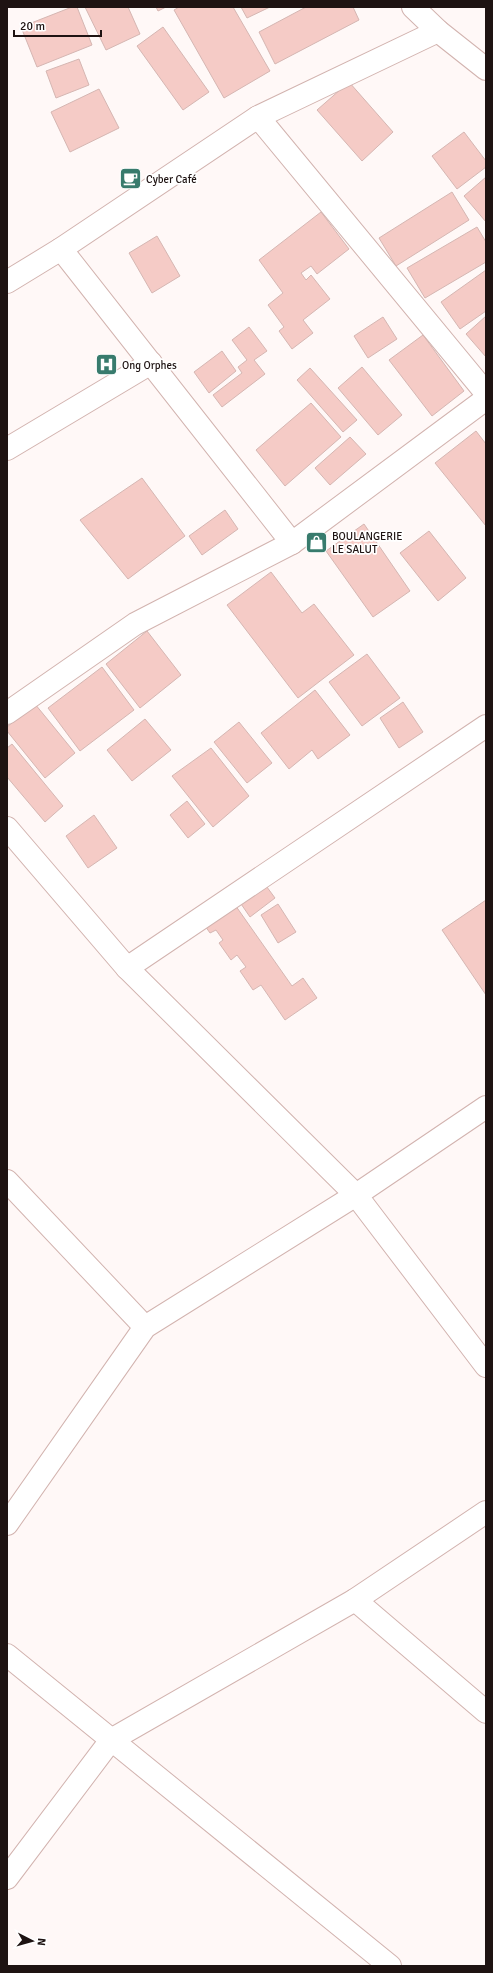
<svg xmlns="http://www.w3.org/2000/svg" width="493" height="1973" viewBox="0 0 493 1973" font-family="Signika,sans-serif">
<rect width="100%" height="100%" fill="#fff8f7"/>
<g fill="#f5cbc6" stroke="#d5b6b2">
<polygon points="72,7 77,7 92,45 37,67 21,27"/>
<polygon points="85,7 128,7 140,34 106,50"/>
<polygon points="156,7 166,7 158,11"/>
<polygon points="179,7 233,7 270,71 224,98 174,10"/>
<polygon points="241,7 270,7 247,18"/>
<polygon points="306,7 353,7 359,20 275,64 259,32"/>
<polygon points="163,27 209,92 183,110 137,46"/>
<polygon points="79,59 89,85 56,98 46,71"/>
<polygon points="349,82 393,132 362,161 317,110"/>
<polygon points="99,89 119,128 70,152 51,112"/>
<polygon points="464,132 486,161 486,167 457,189 432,156"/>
<polygon points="486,177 486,222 464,196"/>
<polygon points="452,192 469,220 396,266 379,238"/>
<polygon points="321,212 349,249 317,274 311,266 301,273 306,280 311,275 330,299 303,320 313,333 292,349 279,331 284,327 268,305 283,293 259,260"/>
<polygon points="477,227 486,242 486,262 425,298 407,268"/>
<polygon points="157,236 180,276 152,293 129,253"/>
<polygon points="486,270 486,311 460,329 441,302"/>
<polygon points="486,316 486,357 466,334"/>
<polygon points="383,317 397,339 368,358 354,336"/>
<polygon points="249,327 267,351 254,360 265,374 222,407 213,395 242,373 238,367 247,360 232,340"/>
<polygon points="423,335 464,391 432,416 389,360"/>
<polygon points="222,351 236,371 209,393 194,372"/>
<polygon points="362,367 402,415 378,435 338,388"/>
<polygon points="310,368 357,420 343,432 297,380"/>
<polygon points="311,403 341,437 285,486 256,450"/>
<polygon points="476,431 486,444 486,526 435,463"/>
<polygon points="350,437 366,454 330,485 315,468"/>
<polygon points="142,478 185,536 128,579 80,520"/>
<polygon points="225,510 238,529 202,555 189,536"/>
<polygon points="364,524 410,591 373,617 326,551"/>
<polygon points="429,531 466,578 438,601 400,553"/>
<polygon points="271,572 302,613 314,604 354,655 298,698 227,605"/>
<polygon points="147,631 181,675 140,708 106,664"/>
<polygon points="367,654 400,698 362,726 329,682"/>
<polygon points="102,667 134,710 80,751 48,708"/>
<polygon points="315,690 350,735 318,759 312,750 289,769 261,733"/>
<polygon points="403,702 423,732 399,748 380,718"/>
<polygon points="35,704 75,753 45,778 7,731 7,727"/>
<polygon points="145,719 171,750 132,781 107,750"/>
<polygon points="239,722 272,763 247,783 214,742"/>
<polygon points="12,744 63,806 45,822 7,777 7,748"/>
<polygon points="211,748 249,796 213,827 172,776"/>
<polygon points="187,801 205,824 188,838 170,815"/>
<polygon points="94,815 117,848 88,868 66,836"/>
<polygon points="264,883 275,898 250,917 239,901"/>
<polygon points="486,900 486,995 442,930"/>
<polygon points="233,902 292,986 303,978 317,998 285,1020 261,985 253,990 240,971 246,967 237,955 231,960 219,943 223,940 216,930 210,933 203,923"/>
<polygon points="278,904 296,932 278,943 261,915"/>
</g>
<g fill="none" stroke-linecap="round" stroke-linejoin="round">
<defs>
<g id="street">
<polyline points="258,117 486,393"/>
<polyline points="61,249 292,543"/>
<polyline points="7,282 61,249 258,117 438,31"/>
<polyline points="7,449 151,363"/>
<polyline points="7,713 135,624 292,543 486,399"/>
<polyline points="7,828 127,968 356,1195 486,1366"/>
<polyline points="127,968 486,726"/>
<polyline points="7,1181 145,1327"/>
<polyline points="7,1524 145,1327 356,1195 486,1107"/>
<polyline points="355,1600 486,1712"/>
<polyline points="7,1655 390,1966"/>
</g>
<g id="secondary">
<polyline points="413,7 438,31 486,69"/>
<polyline points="7,1878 111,1740 355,1600 486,1512"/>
</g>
</defs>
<use href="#street" stroke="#d2b3af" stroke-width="24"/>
<use href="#secondary" stroke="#d2b3af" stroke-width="24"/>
<use href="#street" stroke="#fff" stroke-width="22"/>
<use href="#secondary" stroke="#fff" stroke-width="22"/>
</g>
<defs>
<symbol id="cafe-square" viewBox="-11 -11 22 22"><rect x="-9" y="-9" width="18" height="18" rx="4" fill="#387b6d" stroke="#fff"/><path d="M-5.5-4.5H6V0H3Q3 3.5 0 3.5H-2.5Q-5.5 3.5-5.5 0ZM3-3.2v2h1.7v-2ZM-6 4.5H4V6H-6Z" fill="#fff"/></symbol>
<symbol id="hospital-square" viewBox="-11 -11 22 22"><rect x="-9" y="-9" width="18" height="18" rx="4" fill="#387b6d" stroke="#fff"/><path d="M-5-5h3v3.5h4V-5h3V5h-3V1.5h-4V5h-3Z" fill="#fff"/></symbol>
<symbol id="shop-square" viewBox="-11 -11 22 22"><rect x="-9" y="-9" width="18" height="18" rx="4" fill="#387b6d" stroke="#fff"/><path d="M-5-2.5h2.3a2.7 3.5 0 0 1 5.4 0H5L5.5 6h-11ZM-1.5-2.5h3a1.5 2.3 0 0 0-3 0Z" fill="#fff"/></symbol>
</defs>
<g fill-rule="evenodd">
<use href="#cafe-square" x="118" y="166" width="25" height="25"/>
<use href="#hospital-square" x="94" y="352" width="25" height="25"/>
<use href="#shop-square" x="304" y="530" width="25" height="25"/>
</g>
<g text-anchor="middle" stroke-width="3.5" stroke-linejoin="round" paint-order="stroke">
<g font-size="11" fill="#1e1312" stroke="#fff" text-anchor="start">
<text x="146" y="183">Cyber Café</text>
<text x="122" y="369">Ong Orphes</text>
<text x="332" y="540">BOULANGERIE<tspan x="332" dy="13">LE SALUT</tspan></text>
</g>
</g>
<rect width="493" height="1973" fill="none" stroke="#1e1312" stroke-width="16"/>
<g transform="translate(32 1941) rotate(96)" stroke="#ffffff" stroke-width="3" paint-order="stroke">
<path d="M0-3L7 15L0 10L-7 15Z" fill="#1e1312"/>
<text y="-6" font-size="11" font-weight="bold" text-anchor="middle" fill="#1e1312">N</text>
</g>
<path d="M14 30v6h87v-6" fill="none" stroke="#1e1312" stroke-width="2"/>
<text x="20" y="30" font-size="12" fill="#1e1312" stroke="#ffffff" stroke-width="3" paint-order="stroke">20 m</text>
</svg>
